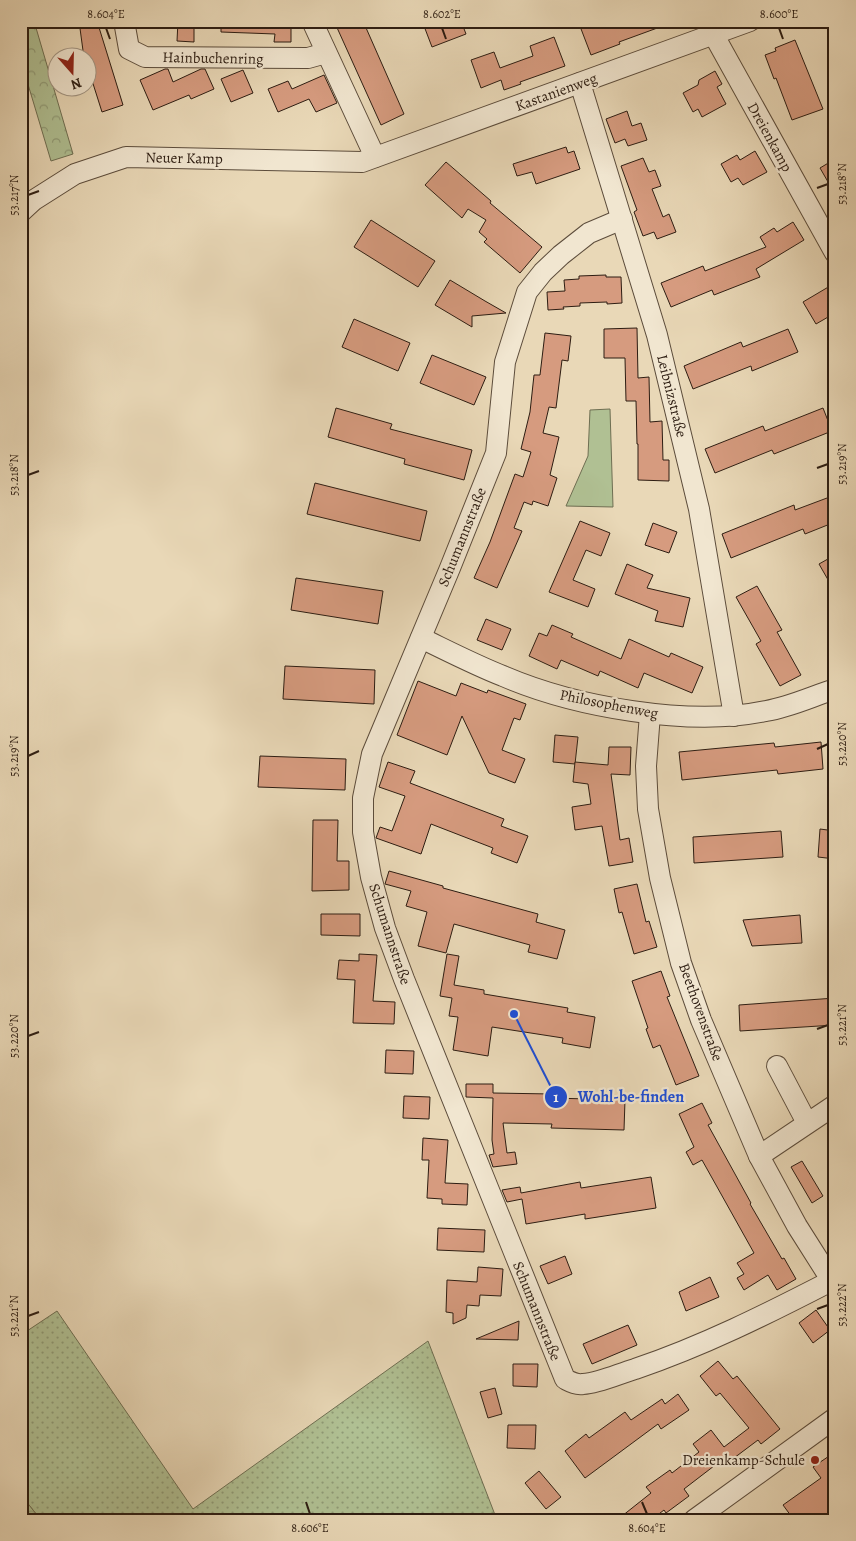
<svg xmlns="http://www.w3.org/2000/svg" width="856" height="1541" viewBox="0 0 856 1541" font-family="Alegreya,serif">
<defs>
<pattern id="grass-dots" width="8" height="8" patternUnits="userSpaceOnUse" patternTransform="scale(1.25)"><rect width="8" height="8" fill="#b0c093"/><path d="M2 2h.1M6 6h.1" fill="none" stroke="#909b77" stroke-width="1.8" stroke-linecap="round"/></pattern>
<pattern id="forest-crowns" width="20" height="18" patternUnits="userSpaceOnUse" patternTransform="scale(1.25)"><rect width="20" height="18" fill="#b0c093"/><path d="M2 6a3 3 0 1 1 6 0M12 15a3 3 0 1 1 6 0" fill="none" stroke="#909b77"/></pattern>
</defs>
<rect width="100%" height="100%" fill="#e9d8b7"/>
<filter id="stains"><feTurbulence type="fractalNoise" baseFrequency=".004" numOctaves="4"/><feColorMatrix values="0 0 0 0 .2 0 0 0 0 .09 0 0 0 0 .02 0 0 0 .5 -.17"/></filter>
<radialGradient id="worn" r=".72"><stop offset=".6" stop-color="#630" stop-opacity="0"/><stop offset="1" stop-color="#630" stop-opacity=".3"/></radialGradient>
<polygon fill="url(#grass-dots)" stroke="#6e6e52" points="57,1311 193,1509 428,1341 497,1520 41,1520 21,1495 21,1335"/>
<g fill="url(#forest-crowns)" stroke="#6e6e52">
<polygon points="21,21 34,21 73,154 51,161 21,61"/>
<polygon points="21,1495 41,1520 21,1520"/>
</g>
<polygon fill="#b0c093" stroke="#6e6e52" points="610,409 613,507 566,506 588,456 590,410"/>
<g fill="#d69b7f" stroke="#2d1d12">
<polygon points="79,21 97,21 123,105 102,112 89,71 88,72 88,58 84,58"/>
<polygon points="178,21 194,21 194,42 177,41"/>
<polygon points="221,21 291,21 291,42 274,42 275,34 221,32"/>
<polygon points="334,21 363,21 404,114 381,125"/>
<polygon points="438,21 461,21 466,34 432,47 424,26"/>
<polygon points="578,21 671,21 671,23 619,42 620,44 591,55"/>
<polygon points="554,37 565,66 520,82 521,84 504,90 501,80 481,88 471,60 494,52 500,68 533,56 530,46"/>
<polygon points="795,40 823,109 792,120 776,78 774,79 765,55 776,51 775,48"/>
<polygon points="165,69 168,69 173,82 201,69 205,69 214,89 191,99 189,95 153,110 140,80"/>
<polygon points="243,70 253,93 231,102 221,79"/>
<polygon points="715,71 722,84 717,87 726,104 702,117 698,109 693,112 683,93 698,85 699,80"/>
<polygon points="324,75 337,103 316,112 309,99 278,112 268,89 288,81 292,89"/>
<polygon points="627,111 632,126 641,123 647,140 628,146 625,139 615,143 606,119"/>
<polygon points="566,147 568,153 574,151 580,169 536,184 532,172 517,176 513,164"/>
<polygon points="755,151 767,172 743,185 738,178 731,182 721,164 737,155 740,160"/>
<polygon points="643,158 649,172 655,170 661,186 652,189 663,217 669,214 676,232 657,239 654,232 643,236 634,212 637,210 621,166"/>
<polygon points="835,159 835,194 820,168"/>
<polygon points="446,162 491,201 490,203 542,247 520,273 484,242 487,239 479,232 486,220 468,209 462,218 425,185"/>
<polygon points="371,220 435,261 418,287 354,247"/>
<polygon points="793,222 804,240 756,269 760,277 714,295 712,290 671,307 661,283 703,266 705,271 766,247 760,237 774,228 777,232"/>
<polygon points="606,275 606,277 621,277 622,303 607,304 607,302 580,303 580,306 563,307 564,309 548,310 547,292 565,291 564,280 579,279 579,276"/>
<polygon points="450,280 485,301 506,313 472,316 472,327 435,305"/>
<polygon points="830,286 835,294 835,313 816,324 803,302"/>
<polygon points="354,319 410,343 398,371 342,347"/>
<polygon points="637,328 638,378 649,377 650,422 662,421 663,460 669,460 669,481 638,480 638,444 637,444 636,401 626,401 625,358 604,358 604,329"/>
<polygon points="788,329 798,352 752,371 751,366 693,389 684,366 741,342 743,347"/>
<polygon points="545,333 571,336 568,361 562,360 556,408 549,407 543,433 559,437 550,475 557,478 548,506 533,501 532,505 524,502 514,528 522,531 497,588 474,578 490,542 515,474 523,477 531,452 521,449 530,412 534,375 540,375"/>
<polygon points="432,355 486,377 474,405 420,383"/>
<polygon points="336,408 392,424 390,429 472,450 464,480 404,464 405,459 328,437"/>
<polygon points="823,408 832,431 774,454 772,450 715,473 705,449 763,426 765,431"/>
<polygon points="315,483 427,511 420,541 307,514"/>
<polygon points="835,495 835,522 805,534 803,529 731,558 722,534 794,505 795,510"/>
<polygon points="580,521 610,533 601,556 586,550 573,580 595,589 588,607 549,592"/>
<polygon points="653,523 677,532 669,553 645,545"/>
<polygon points="835,555 835,592 819,564"/>
<polygon points="627,564 653,575 647,588 690,598 683,627 655,621 658,611 615,594"/>
<polygon points="296,578 383,591 378,624 291,610"/>
<polygon points="757,586 782,630 777,632 801,675 780,686 756,644 761,641 736,597"/>
<polygon points="486,619 511,629 502,650 477,640"/>
<polygon points="552,625 573,634 571,637 621,659 629,639 669,657 671,653 703,667 692,693 644,673 638,688 600,671 598,676 561,660 557,669 529,656 539,633 547,636"/>
<polygon points="285,666 375,670 374,704 283,699"/>
<polygon points="418,681 456,696 461,683 487,693 488,690 526,704 520,720 514,718 502,750 525,759 515,783 489,773 462,716 447,755 397,735"/>
<polygon points="555,735 578,737 575,764 553,762"/>
<polygon points="821,742 823,769 778,774 777,770 682,780 679,752 774,743 775,747"/>
<polygon points="609,747 631,747 630,775 611,774 620,840 629,838 633,862 609,866 602,826 575,830 572,807 591,804 588,784 573,782 575,762 608,765"/>
<polygon points="260,756 346,759 345,790 258,787"/>
<polygon points="388,762 415,771 410,783 504,819 501,826 528,836 517,863 491,853 493,848 431,824 421,854 376,838 380,827 392,831 405,796 379,787"/>
<polygon points="313,820 338,820 337,861 349,861 349,890 312,891"/>
<polygon points="820,829 835,831 835,859 818,857"/>
<polygon points="781,831 783,857 694,863 693,837"/>
<polygon points="389,871 443,886 443,888 538,914 536,922 565,930 557,959 528,952 530,945 454,924 446,953 418,946 427,912 406,906 411,891 385,884"/>
<polygon points="637,884 646,922 649,921 657,947 634,954 622,912 619,913 614,889"/>
<polygon points="321,914 360,914 360,936 321,935"/>
<polygon points="800,915 802,943 752,946 743,920"/>
<polygon points="359,954 377,955 373,1001 395,1002 394,1024 353,1023 355,980 337,979 339,960 359,961"/>
<polygon points="447,954 459,956 454,985 484,990 484,994 568,1008 567,1012 595,1017 590,1048 562,1043 563,1038 492,1027 488,1056 453,1050 458,1017 449,1016 452,998 440,996"/>
<polygon points="661,971 670,996 667,997 699,1076 676,1085 660,1045 653,1048 646,1029 648,1028 632,981"/>
<polygon points="835,998 835,1025 740,1031 739,1005"/>
<polygon points="386,1050 414,1051 413,1074 385,1073"/>
<polygon points="466,1084 493,1084 493,1093 552,1094 552,1098 625,1100 624,1130 551,1128 552,1124 503,1123 507,1153 515,1152 517,1164 493,1167 489,1155 494,1154 492,1140 493,1098 466,1097"/>
<polygon points="404,1096 430,1097 429,1119 403,1118"/>
<polygon points="702,1103 712,1123 708,1125 751,1203 750,1204 782,1259 784,1258 796,1279 777,1290 768,1275 744,1290 737,1278 744,1274 737,1263 754,1253 702,1160 693,1165 686,1152 694,1147 679,1114"/>
<polygon points="423,1138 448,1140 445,1183 468,1184 467,1205 442,1204 442,1199 427,1198 429,1160 422,1160"/>
<polygon points="802,1161 823,1196 812,1203 791,1167"/>
<polygon points="651,1177 656,1208 585,1219 585,1214 526,1224 522,1199 507,1202 502,1190 520,1187 521,1193 580,1182 581,1188"/>
<polygon points="438,1228 485,1230 484,1252 437,1250"/>
<polygon points="565,1256 572,1274 548,1284 540,1266"/>
<polygon points="478,1267 503,1269 501,1296 480,1295 479,1306 467,1305 466,1318 453,1324 453,1313 446,1312 447,1280 477,1282"/>
<polygon points="710,1277 719,1297 686,1311 679,1292"/>
<polygon points="816,1310 830,1330 813,1343 799,1323"/>
<polygon points="519,1321 518,1340 476,1339"/>
<polygon points="628,1325 637,1345 592,1364 583,1344"/>
<polygon points="718,1361 733,1379 737,1376 780,1429 761,1444 758,1440 730,1461 727,1456 684,1489 689,1496 666,1513 664,1510 651,1520 617,1520 651,1493 646,1487 670,1470 672,1473 699,1452 693,1444 711,1430 724,1447 749,1428 720,1393 716,1396 700,1376"/>
<polygon points="513,1364 538,1364 537,1387 513,1386"/>
<polygon points="495,1388 502,1414 488,1418 480,1392"/>
<polygon points="678,1394 689,1410 661,1429 658,1424 585,1478 565,1451 586,1434 589,1438 625,1412 631,1420 662,1399 665,1404"/>
<polygon points="508,1425 536,1425 535,1449 507,1448"/>
<polygon points="835,1452 835,1520 794,1520 783,1505 821,1478 813,1467"/>
<polygon points="539,1471 561,1497 546,1509 525,1483"/>
</g>
<g fill="none" stroke-linecap="round" stroke-linejoin="round">
<defs>
<g id="minor">
<polyline points="124,21 129,49 145,57 308,58 326,53"/>
<polyline points="312,21 375,157"/>
<polyline points="706,21 835,253"/>
<polyline points="580,83 657,335 699,509 734,716"/>
<polyline points="21,212 34,200 75,174 126,157 362,162 750,21"/>
<path d="M622,219L589,233L561,255L543,272L527,292L505,362L496,453L450,568L372,754L363,798V832L371,877L385,928L404,979L565,1379C571,1382 576,1385 583,1384C600,1383 618,1374 635,1369C703,1346 767,1314 831,1281"/>
<path d="M421,638C448,651 475,665 503,676C575,707 689,727 766,711C790,707 813,696 835,689"/>
<polyline points="650,714 646,766 648,809 660,878 681,963 701,1020 759,1156 797,1226 835,1286"/>
<polyline points="777,1066 807,1123"/>
<polyline points="759,1156 835,1105"/>
<polyline points="694,1520 835,1418"/>
</g>
</defs>
<use href="#minor" stroke="#5c4c3b" stroke-width="22"/>
<use href="#minor" stroke="#f1e6d0" stroke-width="20"/>
</g>
<path fill="none" stroke="#2d1d12" stroke-width="2" d="M106,28L110,39M442,28L446,39M779,28L783,39M817,188L828,184M28,195L39,191M817,468L828,464M28,475L39,471M817,749L828,744M28,756L39,751M817,1029L828,1025M28,1036L39,1032M817,1309L828,1305M28,1316L39,1312M306,1502L310,1514M642,1502L647,1514"/>
<circle fill="#8f2418" stroke="#f1e6d0" stroke-width="2" cx="815" cy="1460" r="5"/>
<g text-anchor="middle" stroke-width="4.5" stroke-linejoin="round" paint-order="stroke">
<g font-size="15" fill="#2d1d12" stroke="#f1e6d0">
<text transform="translate(213 58) rotate(1)" y="5">Hainbuchenring</text>
<text transform="translate(556 92) rotate(-20)" y="5">Kastanienweg</text>
<text transform="translate(770 137) rotate(61)" y="5">Dreienkamp</text>
<text transform="translate(184 158) rotate(1)" y="5">Neuer Kamp</text>
<text transform="translate(672 396) rotate(76)" y="5">Leibnizstraße</text>
<text transform="translate(462 537) rotate(-68)" y="5">Schumannstraße</text>
<text transform="translate(609 704) rotate(11)" y="5">Philosophenweg</text>
<text transform="translate(390 934) rotate(72)" y="5">Schumannstraße</text>
<text transform="translate(701 1012) rotate(70)" y="5">Beethovenstraße</text>
<text transform="translate(537 1311) rotate(68)" y="5">Schumannstraße</text>
</g>
<g font-size="15" fill="#2d1d12" stroke="#f1e6d0" text-anchor="end">
<text x="805" y="1465">Dreienkamp-Schule</text>
</g>
</g>
<path fill="none" stroke="#1d4ed8" stroke-width="2" d="M514 1014L556 1097"/>
<g fill="#1d4ed8" stroke="#f1e6d0" stroke-width="2">
<circle cx="514" cy="1014" r="5"/>
<circle cx="556" cy="1097" r="12"/>
</g>
<g font-size="15" text-anchor="middle" font-weight="bold" fill="#fff">
<text x="556" y="1102">1</text>
</g>
<g font-size="16" text-anchor="middle" font-weight="bold" fill="#1d4ed8" stroke="#f1e6d0" stroke-width="4.5" stroke-linejoin="round" paint-order="stroke">
<text x="631" y="1102">Wohl-be-finden</text>
</g>
<rect width="856" height="1541" fill="none" stroke="#e9d8b7" stroke-width="55"/>
<g transform="translate(72 72) rotate(160)"><circle r="24" fill="#f1e6d0" stroke="#a39684"/>
<path d="M0-4L9 19L0 12L-9 19Z" fill="#8f2418"/>
<text y="-8" font-size="14" font-weight="bold" text-anchor="middle" fill="#2d1d12">N</text>
</g>
<rect x="28" y="28" width="800" height="1486" fill="none" stroke="#2d1d12" stroke-width="2"/>
<g font-size="12" text-anchor="middle" fill="#2d1d12">
<text x="106" y="18">8.604°E</text>
<text x="442" y="18">8.602°E</text>
<text x="779" y="18">8.600°E</text>
<text transform="translate(842 184) rotate(-90)" y="4">53.218°N</text>
<text transform="translate(14 195) rotate(-90)" y="4">53.217°N</text>
<text transform="translate(842 464) rotate(-90)" y="4">53.219°N</text>
<text transform="translate(14 475) rotate(-90)" y="4">53.218°N</text>
<text transform="translate(842 744) rotate(-90)" y="4">53.220°N</text>
<text transform="translate(14 756) rotate(-90)" y="4">53.219°N</text>
<text transform="translate(842 1025) rotate(-90)" y="4">53.221°N</text>
<text transform="translate(14 1036) rotate(-90)" y="4">53.220°N</text>
<text transform="translate(842 1305) rotate(-90)" y="4">53.222°N</text>
<text transform="translate(14 1316) rotate(-90)" y="4">53.221°N</text>
<text x="310" y="1532">8.606°E</text>
<text x="647" y="1532">8.604°E</text>
</g>
<rect width="100%" height="100%" filter="url(#stains)"/>
<rect width="100%" height="100%" fill="url(#worn)"/>
</svg>
